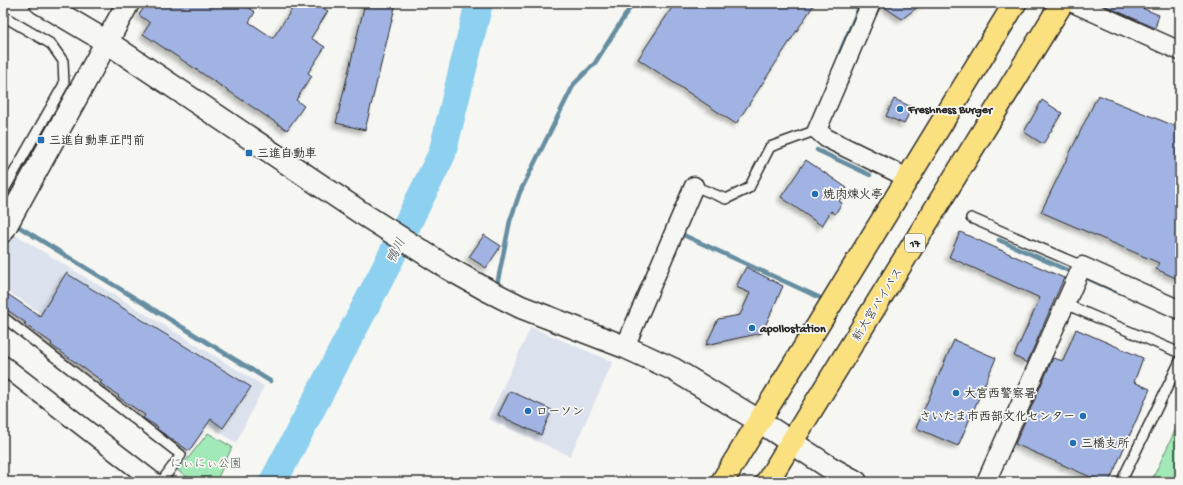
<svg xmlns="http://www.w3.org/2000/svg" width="1183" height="485" viewBox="0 0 1183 485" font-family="'Gochi Hand','Klee One',sans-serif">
<defs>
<filter id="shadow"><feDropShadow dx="-3.5" dy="3.5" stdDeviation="2" flood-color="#0004"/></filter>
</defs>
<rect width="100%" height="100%" fill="#f6f6f2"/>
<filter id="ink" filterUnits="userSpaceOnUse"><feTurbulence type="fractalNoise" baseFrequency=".025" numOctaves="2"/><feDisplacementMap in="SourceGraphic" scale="8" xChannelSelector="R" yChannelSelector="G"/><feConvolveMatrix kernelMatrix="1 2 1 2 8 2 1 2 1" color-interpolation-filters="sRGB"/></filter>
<g filter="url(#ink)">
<g fill="#dce2ed">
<polygon points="14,234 264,386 236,443 3,288 3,253"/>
<polygon points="531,327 613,362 570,456 488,419"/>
</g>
<g fill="#a1e9b6" stroke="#668a70">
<polygon points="1180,420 1180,482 1151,482"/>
<polygon points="208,433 232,447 216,482 195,482 178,471"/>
</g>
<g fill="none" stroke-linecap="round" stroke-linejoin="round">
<g stroke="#668ea1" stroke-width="4.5">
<polyline points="839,55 861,3"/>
<polyline points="817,150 870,175"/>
<polyline points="16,225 270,381"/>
<polyline points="679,233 827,301"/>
<polyline points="999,240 1069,271"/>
<polyline points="1087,278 1118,292"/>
<polyline points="497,285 510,221 520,192 574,84 595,63 633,3"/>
</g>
<polyline stroke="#8dd0ef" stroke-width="28" points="273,482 384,271 442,154 479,3"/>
</g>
<g fill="#a1b3e2" stroke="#2b2b2b" filter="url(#shadow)">
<polygon points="147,3 242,3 255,12 249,22 273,38 296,3 316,3 328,11 311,38 325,47 308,73 312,76 296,100 304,106 287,130 143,34 150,23 139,15"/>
<polygon points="365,3 396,3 365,130 336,123"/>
<polygon points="675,3 815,3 736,124 638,59"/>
<polygon points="881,3 923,3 902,19 881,5"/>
<polygon points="1099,3 1130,3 1159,15 1155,28"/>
<polygon points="1098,95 1180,128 1180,280 1156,269 1159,263 1041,212"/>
<polygon points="894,99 912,107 904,124 886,116"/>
<polygon points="1042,100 1062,113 1043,144 1024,132"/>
<polygon points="806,160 847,188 839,201 842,203 835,214 831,211 822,226 781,197"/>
<polygon points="960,232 1064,278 1027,363 1014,356 1040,298 949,257"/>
<polygon points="484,235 501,246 486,268 469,257"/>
<polygon points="746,267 783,286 762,333 706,345 718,319 740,315 750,293 736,287"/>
<polygon points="66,273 251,387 223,428 211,419 189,451 157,429 158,427 143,418 145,415 118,397 119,396 100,383 102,381 51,345 52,343 24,324 26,323 3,307 3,291 40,316"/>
<polygon points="1076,329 1143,358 1134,382 1150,389 1109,482 1102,482 1015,444 1053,358 1063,361"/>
<polygon points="954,340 996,358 958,446 916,428"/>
<polygon points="510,391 552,410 541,435 498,415"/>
</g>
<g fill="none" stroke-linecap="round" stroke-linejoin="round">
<defs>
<g id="lane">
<polyline points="3,16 51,44 63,61 64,84 3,192"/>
<polyline points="694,186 726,199 749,188 770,147 817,130"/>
<polyline points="971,218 1082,266"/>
<polyline points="1065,304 1180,353"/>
<polyline points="3,317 181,455 161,482"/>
<polyline points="1121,482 1180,361"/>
</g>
<g id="street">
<polyline points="871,3 817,130 826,138 908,178"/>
<polyline points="1073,3 1180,51"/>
<polyline points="625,347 694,186"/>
<polyline points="3,365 154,482"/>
<polyline points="986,482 1082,266 1180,310"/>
</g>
<g id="secondary">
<polyline points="41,3 107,42 363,214 448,268 487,290 521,307 625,347 673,369 759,421 829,467 856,482"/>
<polyline points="3,231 128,3"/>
</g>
<g id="highway">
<polyline points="722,482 1015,3"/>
<polyline points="767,482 1062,3"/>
</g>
</defs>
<use href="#lane" stroke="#2b2b2b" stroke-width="12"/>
<use href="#street" stroke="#2b2b2b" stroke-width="21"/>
<use href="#secondary" stroke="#2b2b2b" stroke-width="25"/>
<use href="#highway" stroke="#2b2b2b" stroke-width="25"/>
<use href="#lane" stroke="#f6f6f2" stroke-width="9"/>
<use href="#street" stroke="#f6f6f2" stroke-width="18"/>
<use href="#secondary" stroke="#f6f6f2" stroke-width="22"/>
<use href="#highway" stroke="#fbe080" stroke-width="22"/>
</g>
</g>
<g fill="#1f6fb2" stroke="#f6f6f2" stroke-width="1.5">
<circle cx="900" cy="109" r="4"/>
<rect x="37" y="136" width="8" height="8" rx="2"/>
<rect x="245" y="149" width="8" height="8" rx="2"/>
<circle cx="815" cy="194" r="4"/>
<circle cx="752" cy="328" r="4"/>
<circle cx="956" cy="393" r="4"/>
<circle cx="528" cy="411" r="4"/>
<circle cx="1083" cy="416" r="4"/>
<circle cx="1073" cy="443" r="4"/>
</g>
<g text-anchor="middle" stroke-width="3.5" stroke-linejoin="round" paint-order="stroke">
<rect fill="#f6f6f2" stroke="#686867" stroke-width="1" x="905" y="234" width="20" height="18" rx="3"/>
<g font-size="11" font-weight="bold" fill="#2b2b2b">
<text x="915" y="247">17</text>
</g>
<g font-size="12" font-weight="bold" fill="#2b2b2b" stroke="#f6f6f2" text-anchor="start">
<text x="908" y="113">Freshness Burger</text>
<text x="49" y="144">三進自動車正門前</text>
<text x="257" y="157">三進自動車</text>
<text x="823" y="198">焼肉煉火亭</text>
<text x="760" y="332">apollostation</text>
<text x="964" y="397">大宮西警察署</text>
<text x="536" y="415">ローソン</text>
<text x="1075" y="420" text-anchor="end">さいたま市西部文化センター</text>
<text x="1081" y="447">三橋支所</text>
</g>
<g font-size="12" fill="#2b2b2b" stroke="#f6f6f2">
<text transform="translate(877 304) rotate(-58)" y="4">新大宮バイパス</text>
</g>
<g font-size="12" fill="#485a4e" stroke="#f6f6f2">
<text x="206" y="467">にぃにぃ公園</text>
</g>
<g font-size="13" font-style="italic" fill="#44545c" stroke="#f6f6f2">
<text transform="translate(395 250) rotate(-64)" y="5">鴨川</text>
</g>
</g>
<rect width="1183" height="485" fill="none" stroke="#f6f6f2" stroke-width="16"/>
<rect x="8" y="8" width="1167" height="469" fill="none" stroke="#2b2b2b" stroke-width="1.5" filter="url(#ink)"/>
</svg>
